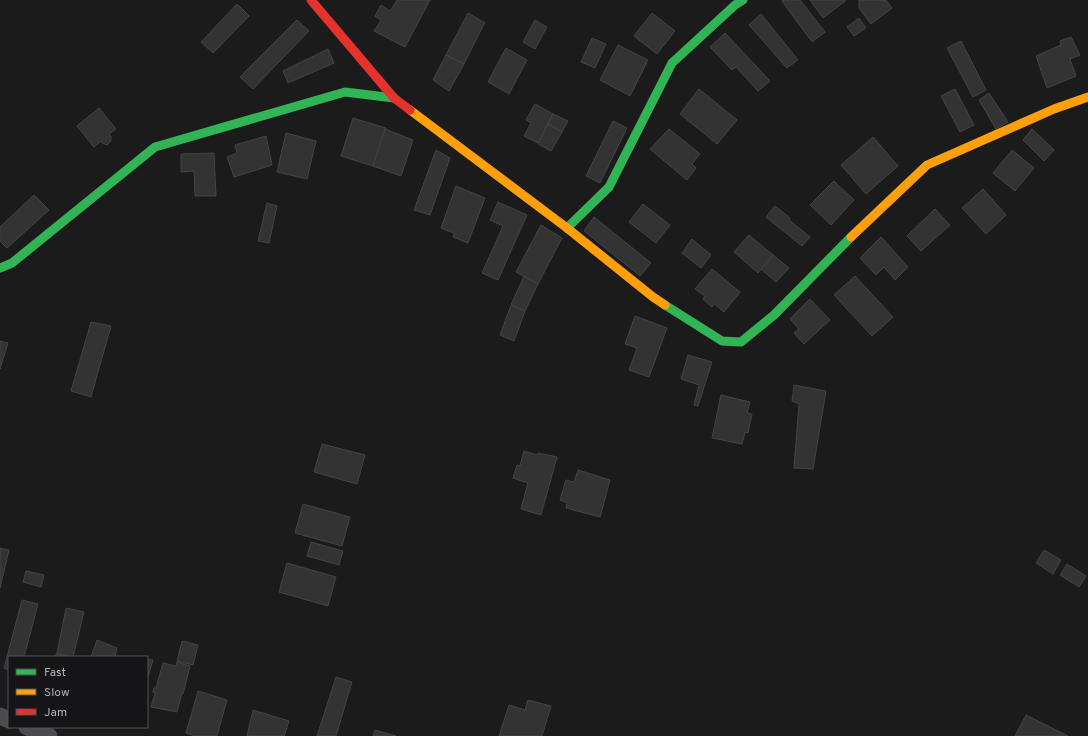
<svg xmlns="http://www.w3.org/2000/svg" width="1088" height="736" viewBox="0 0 1088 736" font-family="Overpass,sans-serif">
<rect width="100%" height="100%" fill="#1b1b1b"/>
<g fill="#333" stroke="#434447">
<polygon points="397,0 430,0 405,47 374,31 381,20 375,16 381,5 390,11"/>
<polygon points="783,0 800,0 825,32 812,42 782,1"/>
<polygon points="810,0 845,0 845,1 823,18"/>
<polygon points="859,0 886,0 892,8 871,24 859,8"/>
<polygon points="237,4 249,16 213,53 201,42"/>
<polygon points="468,13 485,23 483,26 464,64 446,55"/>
<polygon points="652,13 675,31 657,54 634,36"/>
<polygon points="761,14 798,60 787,68 749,25"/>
<polygon points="859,18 866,28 854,36 847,27"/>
<polygon points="297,20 309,31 253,89 240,77"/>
<polygon points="535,20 547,27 535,49 523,42"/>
<polygon points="725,33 770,81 758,91 736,67 732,70 710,47"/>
<polygon points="1071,37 1080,55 1070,59 1076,76 1047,88 1036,56 1061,45 1060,41"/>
<polygon points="592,38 606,44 595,68 581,62"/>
<polygon points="961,41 986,90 973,97 947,48"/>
<polygon points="618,45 648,60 630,96 600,80"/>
<polygon points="506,48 527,60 509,94 488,82"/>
<polygon points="328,49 334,63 288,83 283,71"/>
<polygon points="446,55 464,64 449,91 433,80"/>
<polygon points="699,89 737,120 717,144 680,114"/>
<polygon points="955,89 974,125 960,132 941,96"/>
<polygon points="989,93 1008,122 996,129 979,100"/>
<polygon points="535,104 553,114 538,143 524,136 531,123 526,120"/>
<polygon points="99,108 116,129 109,134 111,136 111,141 107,145 102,143 101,141 94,147 77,126"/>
<polygon points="553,114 568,121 562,132 548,124"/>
<polygon points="353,118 386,128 373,166 341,156"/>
<polygon points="613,121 627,128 600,183 586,176"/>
<polygon points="548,124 562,132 551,151 538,144"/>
<polygon points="385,129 413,140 401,176 373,166"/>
<polygon points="669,129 700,154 692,164 696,168 687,180 650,149"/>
<polygon points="1032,129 1054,150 1044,161 1023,140"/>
<polygon points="286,133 316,141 307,179 277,172"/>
<polygon points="266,136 272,165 234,177 227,157 237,153 235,145"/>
<polygon points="873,137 898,166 866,194 841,165"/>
<polygon points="436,150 450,158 430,215 414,210"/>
<polygon points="1012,150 1034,168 1015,191 993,173"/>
<polygon points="214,153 216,196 195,196 194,171 181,172 181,154"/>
<polygon points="834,181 854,200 831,225 810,205"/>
<polygon points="456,186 485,198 468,243 453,237 454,233 441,228"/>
<polygon points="983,189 1006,215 986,234 962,208"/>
<polygon points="34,195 49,210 7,248 0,241 0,227"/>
<polygon points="498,202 527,215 498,280 482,273 503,226 490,220"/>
<polygon points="267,203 277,206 269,243 258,241"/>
<polygon points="643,204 670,225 656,243 629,222"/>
<polygon points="775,206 790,218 789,220 810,237 802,246 766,217"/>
<polygon points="935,209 950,225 921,251 907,236"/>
<polygon points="594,217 651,263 640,276 584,231"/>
<polygon points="541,225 562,238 538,284 516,272"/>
<polygon points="749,235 773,255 758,273 734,252"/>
<polygon points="881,237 908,267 895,280 884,267 876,275 860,258"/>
<polygon points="692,239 711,255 701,268 682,253"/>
<polygon points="773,255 789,268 776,282 761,269"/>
<polygon points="712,269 740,292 724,312 714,304 712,307 703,299 705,296 695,289"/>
<polygon points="524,276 538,284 525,311 511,305"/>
<polygon points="855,276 893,317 872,336 834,295"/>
<polygon points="810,299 830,320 804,344 794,333 799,329 790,319"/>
<polygon points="511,305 525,311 514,341 500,335"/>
<polygon points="635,316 667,328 649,377 629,370 637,348 625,344"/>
<polygon points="91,322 111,326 91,397 71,391"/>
<polygon points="0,341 8,343 0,369"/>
<polygon points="688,355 712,362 698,406 694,405 699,385 681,379"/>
<polygon points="794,385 826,391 813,469 794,468 799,404 792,401"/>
<polygon points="721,395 750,402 747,413 752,414 748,433 745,432 742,444 712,438"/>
<polygon points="322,444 365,455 357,484 314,472"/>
<polygon points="524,451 537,455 538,453 557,457 541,515 521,509 528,483 513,478 517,465 520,466"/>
<polygon points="578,470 610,480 600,517 566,508 567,503 560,500 566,480 574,482"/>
<polygon points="303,504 350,517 342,546 295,533"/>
<polygon points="311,542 343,551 339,565 307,556"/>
<polygon points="0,548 9,550 0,588"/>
<polygon points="1044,550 1061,560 1053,574 1036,563"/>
<polygon points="287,563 336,577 328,606 279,592"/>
<polygon points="1067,564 1086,576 1079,587 1060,575"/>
<polygon points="26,571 44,575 41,587 23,582"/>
<polygon points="22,600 38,604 24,657 9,657 9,670 4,668"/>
<polygon points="66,608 84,612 73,657 69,657 57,653"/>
<polygon points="97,640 117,648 115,657 91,657"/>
<polygon points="182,641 198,645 193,665 177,661"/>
<polygon points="57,653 69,657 55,657"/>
<polygon points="147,659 153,660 147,680"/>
<polygon points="177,662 190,666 183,694 182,693 177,712 151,707 155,693 153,692 154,688 156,688 163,663 176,666"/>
<polygon points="336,677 352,682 336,736 317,736"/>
<polygon points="198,691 227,700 217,736 195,736 186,733"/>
<polygon points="528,700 551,706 542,736 499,736 509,705 525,710"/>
<polygon points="253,710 289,721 284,736 247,736"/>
<polygon points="1026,715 1068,736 1015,736"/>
<polygon points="375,730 396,736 373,736"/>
</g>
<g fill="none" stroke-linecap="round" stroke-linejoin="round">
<g stroke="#4b4c4e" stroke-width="17">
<polyline points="0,716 9,720"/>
<polyline points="27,727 49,736"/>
</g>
<g stroke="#30b455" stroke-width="9">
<polyline points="567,228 609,187 672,63 735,5 743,0"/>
<polyline points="0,268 12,263 155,147 345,92 394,98"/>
<polyline points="665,305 722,341 741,342 774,315 851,237"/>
</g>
<g stroke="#ff9f0a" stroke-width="9">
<polyline points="410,110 567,228 653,297 665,305"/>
<polyline points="851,237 927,165 1054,109 1088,97"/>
</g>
<polyline stroke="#e5322d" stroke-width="9" points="311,0 394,98 410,110"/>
</g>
<rect x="8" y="656" width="140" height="72" fill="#151517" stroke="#525359"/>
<rect x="16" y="669" width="20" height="6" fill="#30b455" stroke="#525359"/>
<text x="44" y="676" font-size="12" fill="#adafbb">Fast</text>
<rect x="16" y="689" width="20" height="6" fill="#ff9f0a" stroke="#525359"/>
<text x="44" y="696" font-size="12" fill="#adafbb">Slow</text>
<rect x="16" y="709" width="20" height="6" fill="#e5322d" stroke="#525359"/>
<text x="44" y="716" font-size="12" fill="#adafbb">Jam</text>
</svg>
